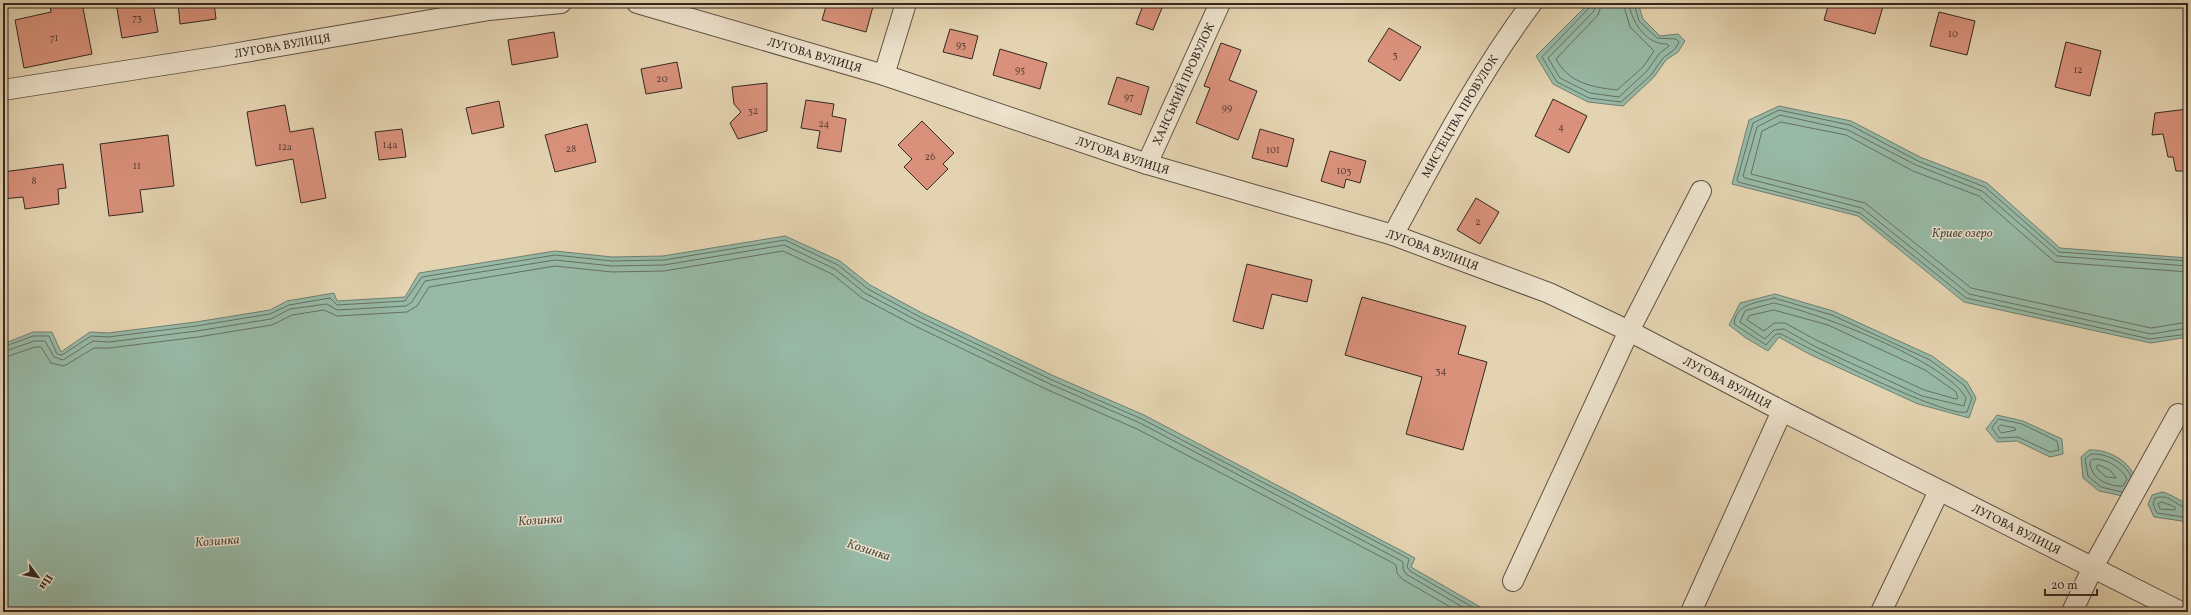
<svg xmlns="http://www.w3.org/2000/svg" width="2191" height="615" viewBox="0 0 2191 615" font-family="Vollkorn,serif">
<rect width="100%" height="100%" fill="#e4d3b0"/>
<filter id="stains"><feTurbulence type="fractalNoise" baseFrequency=".005" numOctaves="4"/><feColorMatrix values="0 0 0 0 .2 0 0 0 0 .09 0 0 0 0 .02 0 0 0 .5 -.17"/></filter>
<radialGradient id="worn" r=".72"><stop offset=".6" stop-color="#630" stop-opacity="0"/><stop offset="1" stop-color="#630" stop-opacity=".3"/></radialGradient>
<g fill="#97b9a6" stroke="#6f7f71">
<polygon points="1589,3 1638,3 1643,19 1660,36 1678,34 1685,41 1678,52 1666,60 1654,77 1623,106 1588,102 1553,84 1536,56"/>
<polygon points="1779,106 1851,121 1920,157 1987,183 2060,248 2188,258 2188,337 2151,343 1964,302 1858,216 1732,184 1749,120"/>
<polygon points="785,236 840,261 870,285 922,313 1054,376 1144,415 1400,550 1415,558 1411,567 1489,612 3,612 3,344 33,332 52,332 61,352 90,332 108,333 196,322 270,310 287,301 334,293 337,301 405,297 419,273 555,251 612,257 663,256"/>
<polygon points="1775,294 1833,311 1932,356 1967,382 1976,398 1969,418 1918,404 1809,354 1779,337 1768,351 1746,338 1729,325 1740,303"/>
<polygon points="1997,415 2023,421 2062,439 2063,454 2050,457 2017,441 1997,442 1986,429"/>
<path d="M2089,450C2109,449 2130,461 2137,481L2127,497L2099,491L2083,478L2081,457Z"/>
<path d="M2162,492C2172,494 2180,502 2188,503V527L2182,521L2154,517L2148,504L2152,495Z"/>
</g>
<g fill="none" stroke-linecap="round" stroke-linejoin="round">
<g stroke="#667064" stroke-width="1">
<polyline points="1591,3 1590,7 1542,57 1557,82 1589,98 1621,102 1651,75 1663,58 1675,49 1679,42 1676,39 1657,38 1639,21 1634,3"/>
<path d="M1596,3L1594,11L1548,58L1560,78L1590,93L1619,97L1647,71L1659,54L1669,46L1667,44C1647,45 1631,22 1629,3"/>
<path d="M1602,3L1598,15L1556,59C1569,83 1591,87 1617,90L1643,67L1654,51L1630,27L1623,3"/>
<polyline points="2188,261 2059,252 1985,187 1918,161 1850,125 1779,110 1753,123 1737,180 1738,182 1860,213 1966,298 2150,339 2188,334"/>
<polyline points="2188,266 2057,256 1982,191 1916,165 1848,130 1780,115 1757,127 1743,176 1745,178 1862,208 1969,294 2151,334 2188,328"/>
<polyline points="2188,272 2055,262 1979,196 1913,171 1846,135 1781,122 1762,131 1751,174 1865,203 1971,288 2151,328 2188,322"/>
<path d="M1774,298L1832,315L1930,360L1964,385L1972,398L1967,412C1945,418 1808,348 1781,334H1776L1766,345L1734,324C1736,303 1757,303 1774,298Z"/>
<path d="M1774,303C1817,313 1945,360 1966,398L1964,406L1922,396L1814,346L1784,329L1774,330L1765,339L1740,322L1745,311Z"/>
<polygon points="1774,310 1828,325 1925,370 1956,392 1958,398 1956,399 1924,390 1816,340 1785,323 1774,323 1764,331 1747,320 1749,316"/>
<polyline points="3,347 33,336 49,336 57,354 62,355 91,336 108,337 196,326 270,314 289,305 330,298 337,305 405,301 422,277 555,255 612,261 664,260 785,240 838,265 868,289 920,317 1052,380 1142,419 1398,553 1409,559 1407,567 1410,571 1481,612"/>
<polyline points="3,352 34,341 45,341 54,357 63,360 93,341 109,342 197,331 271,319 290,309 327,304 337,310 406,306 412,302 425,281 555,260 612,266 664,265 784,245 835,269 865,293 918,321 1050,384 1140,423 1396,558 1403,562 1403,569 1406,574 1471,612"/>
<polyline points="3,358 35,347 41,347 51,363 64,366 94,348 109,348 198,337 272,325 292,315 324,310 337,316 407,312 417,306 429,287 555,266 612,272 664,271 783,251 832,274 862,298 915,326 1048,390 1137,429 1393,563 1396,565 1397,573 1402,579 1459,612"/>
<polygon points="1999,419 2022,424 2057,441 2059,450 2050,452 2018,437 1999,438 1992,428"/>
<polygon points="2001,425 2015,428 2016,430 2001,433 1998,428"/>
<path d="M2093,459C2106,458 2121,467 2127,479L2123,486C2108,487 2090,478 2090,462Z"/>
<polygon points="2099,465 2110,470 2116,478 2106,477 2097,469 2097,466"/>
<path d="M2122,492L2101,487L2088,476L2085,459L2091,454C2106,453 2124,462 2131,476"/>
<polygon points="2162,502 2175,507 2175,510 2160,509 2158,504"/>
<path d="M2188,507C2174,507 2172,493 2155,498L2153,504L2157,513L2183,517L2188,521"/>
</g>
</g>
<g fill="#d9917b" stroke="#342821">
<polygon points="50,3 82,3 92,54 24,68 15,20 51,12"/>
<polygon points="116,3 153,3 158,32 122,38"/>
<polygon points="178,3 214,3 216,19 180,24"/>
<polygon points="827,3 874,3 866,32 822,20"/>
<polygon points="1144,3 1164,3 1153,30 1136,24"/>
<polygon points="1705,3 1723,3 1722,7"/>
<polygon points="1829,3 1884,3 1875,34 1824,20"/>
<polygon points="1939,12 1975,21 1967,55 1930,46"/>
<polygon points="1389,28 1421,47 1400,81 1368,61"/>
<polygon points="950,29 978,36 972,59 943,52"/>
<polygon points="554,32 558,57 512,65 508,40"/>
<polygon points="2066,42 2101,51 2090,96 2055,87"/>
<polygon points="1221,43 1241,50 1229,80 1257,91 1238,140 1196,123 1210,88 1204,86"/>
<polygon points="1000,49 1047,63 1040,89 993,75"/>
<polygon points="677,62 682,88 646,94 641,69"/>
<polygon points="1117,77 1149,87 1141,115 1108,104"/>
<polygon points="767,83 767,131 738,139 730,123 741,112 734,104 732,87"/>
<polygon points="1553,99 1587,116 1569,153 1535,136"/>
<polygon points="806,100 834,104 832,116 846,119 841,152 817,148 820,131 801,128"/>
<polygon points="499,101 504,127 472,134 466,108"/>
<polygon points="285,105 290,132 313,128 326,198 301,203 293,159 256,166 247,112"/>
<polygon points="2188,109 2188,171 2176,171 2173,157 2168,157 2163,134 2152,135 2155,113"/>
<polygon points="922,121 954,153 943,164 948,169 927,190 904,167 912,159 898,145"/>
<polygon points="587,124 596,162 555,172 545,135"/>
<polygon points="402,129 406,157 379,160 375,132"/>
<polygon points="1260,129 1294,139 1287,167 1252,158"/>
<polygon points="168,135 174,186 140,190 143,212 109,216 100,144"/>
<polygon points="1330,151 1366,161 1360,183 1346,179 1344,188 1321,181"/>
<polygon points="63,164 66,188 58,189 59,204 25,209 23,197 3,199 3,172"/>
<polygon points="1476,198 1499,212 1480,244 1457,230"/>
<polygon points="1247,264 1312,280 1307,302 1272,294 1263,329 1233,321"/>
<polygon points="1362,297 1466,326 1458,354 1487,362 1463,450 1406,434 1422,377 1345,355"/>
</g>
<g fill="none" stroke-linecap="round" stroke-linejoin="round">
<defs>
<g id="street">
<path id="s1" d="M637,3L884,75L1147,164L1393,235L1549,293L1629,331L1782,411L2181,612"/>
<polyline points="884,75 906,3"/>
<path id="s2" d="M3,90L221,56L489,10L561,3"/>
<path id="s3" d="M1147,164L1220,3"/>
<path id="s4" d="M1393,235C1436,156 1478,75 1532,3"/>
<polyline points="1513,581 1629,331 1701,191"/>
<polyline points="1691,612 1782,411"/>
<polyline points="1881,612 1939,491"/>
<polyline points="2072,612 2093,567 2178,414"/>
</g>
</defs>
<use href="#street" stroke="#605345" stroke-width="22"/>
<use href="#street" stroke="#ede2cc" stroke-width="20"/>
</g>
<g text-anchor="middle" stroke-width="3" stroke-linejoin="round" paint-order="stroke">
<g font-size="10" fill="#5d4238">
<text x="137" y="21">73</text>
<text x="1953" y="37">10</text>
<text x="54" y="41">71</text>
<text x="961" y="48">93</text>
<text x="1395" y="58">3</text>
<text x="1020" y="73">95</text>
<text x="2078" y="73">12</text>
<text x="662" y="82">20</text>
<text x="1129" y="100">97</text>
<text x="1227" y="111">99</text>
<text x="753" y="114">32</text>
<text x="824" y="127">24</text>
<text x="1561" y="130">4</text>
<text x="390" y="148">14а</text>
<text x="285" y="150">12а</text>
<text x="571" y="152">28</text>
<text x="1273" y="153">101</text>
<text x="930" y="160">26</text>
<text x="137" y="169">11</text>
<text x="1344" y="174">103</text>
<text x="34" y="184">8</text>
<text x="1478" y="225">2</text>
<text x="1441" y="374">34</text>
</g>
<g font-size="12" fill="#342821" stroke="#ede2cc">
<text dy="4" stroke="none"><textPath href="#s2" startOffset="283">ЛУГОВА ВУЛИЦЯ</textPath></text>
<text dy="4" stroke="none"><textPath href="#s1" startOffset="185">ЛУГОВА ВУЛИЦЯ</textPath></text>
<text dy="4" stroke="none"><textPath href="#s3" startOffset="88">ХАНСЬКИЙ ПРОВУЛОК</textPath></text>
<text dy="4" stroke="none"><textPath href="#s4" startOffset="136">МИСТЕЦТВА ПРОВУЛОК</textPath></text>
<text dy="4" stroke="none"><textPath href="#s1" startOffset="509">ЛУГОВА ВУЛИЦЯ</textPath></text>
<text dy="4" stroke="none"><textPath href="#s1" startOffset="833">ЛУГОВА ВУЛИЦЯ</textPath></text>
<text dy="4" stroke="none"><textPath href="#s1" startOffset="1157">ЛУГОВА ВУЛИЦЯ</textPath></text>
<text dy="4" stroke="none"><textPath href="#s1" startOffset="1481">ЛУГОВА ВУЛИЦЯ</textPath></text>
</g>
<g font-size="13" font-style="italic" fill="#4d4c42" stroke="#ede2cc">
<text x="1962" y="237">Криве озеро</text>
<text transform="translate(540 519) rotate(-4)" y="5">Козинка</text>
<text transform="translate(217 540) rotate(-4)" y="5">Козинка</text>
<text transform="translate(869 549) rotate(18)" y="5">Козинка</text>
</g>
</g>
<rect width="2191" height="615" fill="none" stroke="#e4d3b0" stroke-width="16"/>
<rect x="4" y="4" width="2183" height="607" fill="none" stroke="#342821" stroke-width="2"/>
<rect x="8" y="8" width="2175" height="599" fill="none" stroke="#342821"/>
<g transform="translate(38 577) rotate(122)" stroke="#ede2cc" stroke-width="3" paint-order="stroke">
<path d="M0-3L7 15L0 10L-7 15Z" fill="#342821"/>
<text y="-6" font-size="11" font-weight="bold" text-anchor="middle" fill="#342821">Пн</text>
</g>
<path d="M2045 589v6h52v-6" fill="none" stroke="#342821" stroke-width="2"/>
<text x="2051" y="589" font-size="12" fill="#342821" stroke="#ede2cc" stroke-width="3" paint-order="stroke">20 m</text>
<rect width="100%" height="100%" filter="url(#stains)"/>
<rect width="100%" height="100%" fill="url(#worn)"/>
</svg>
